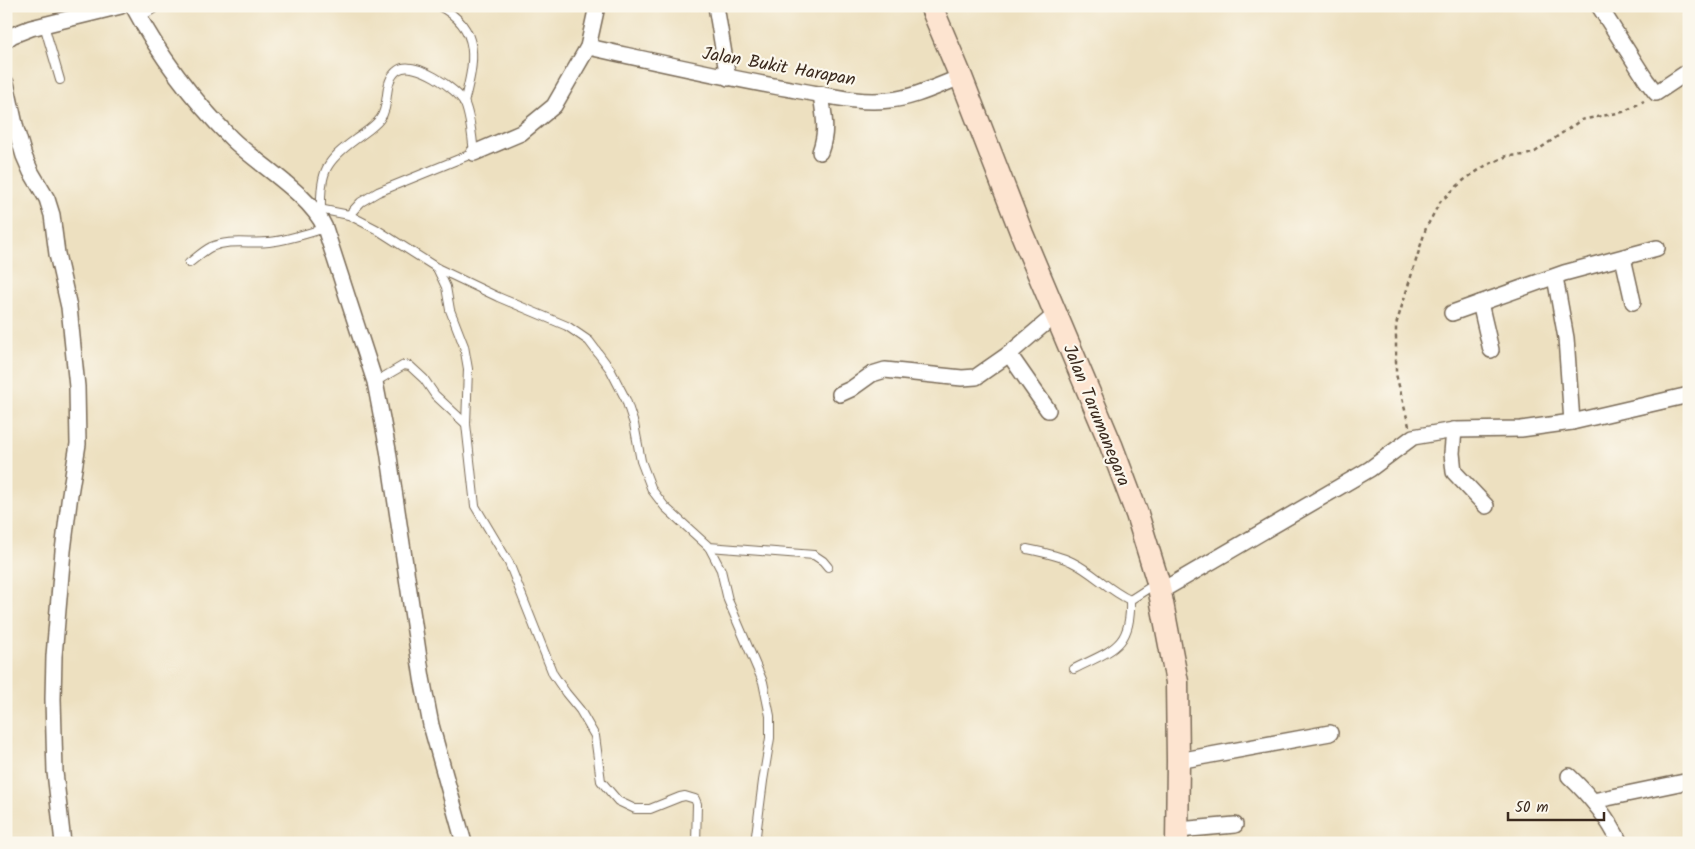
<svg xmlns="http://www.w3.org/2000/svg" width="1695" height="849" viewBox="0 0 1695 849" font-family="Kalam,sans-serif">
<rect width="100%" height="100%" fill="#fbf7ec"/>
<filter id="ink" filterUnits="userSpaceOnUse"><feTurbulence type="fractalNoise" baseFrequency=".02" numOctaves="2"/><feDisplacementMap in="SourceGraphic" scale="10" xChannelSelector="R" yChannelSelector="G"/><feConvolveMatrix kernelMatrix="1 2 1 2 8 2 1 2 1" color-interpolation-filters="sRGB"/></filter>
<filter id="wash" filterUnits="userSpaceOnUse"><feTurbulence type="fractalNoise" baseFrequency=".0096" numOctaves="4" result="noise"/><feDisplacementMap in="SourceGraphic" scale="20" xChannelSelector="R" yChannelSelector="G"/><feGaussianBlur stdDeviation="1.12" result="paint"/><feColorMatrix in="noise" values="0 0 0 0 0 0 0 0 0 0 0 0 0 0 0 0 0 1.4 0 .05"/><feComposite in="paint" operator="in"/></filter>
<g filter="url(#wash)">
<rect width="100%" height="100%" fill="#ede0c0"/>
</g>
<g filter="url(#ink)">
<g fill="none" stroke-linecap="round" stroke-linejoin="round">
<defs>
<g id="lane">
<path d="M439,6C483,29 474,63 464,103"/>
<polyline points="139,18 158,6"/>
<polyline points="44,25 60,80"/>
<polyline points="314,208 349,215 376,229 437,268 498,297 567,326 589,341 610,369 626,400 634,424 641,461 652,490 665,507 709,547 721,570 728,600 763,682 770,716 770,738 763,781 755,843"/>
<path d="M321,209C320,171 326,161 356,139C364,133 374,127 380,119C391,105 382,81 398,70C414,59 458,89 465,104C471,119 472,137 474,153L378,192L361,202L349,215"/>
<path d="M189,263C196,258 203,251 211,247C229,239 249,244 269,242C288,240 306,234 325,228"/>
<polyline points="437,268 446,287 450,310 464,346 468,369 466,424 475,506 509,563 553,674 566,693 580,710 595,736 601,781 618,801 635,809 650,809 680,797 685,796 695,799 697,804 696,843"/>
<polyline points="375,382 404,365 410,366 424,379 435,395 466,424"/>
<polyline points="709,547 814,555 823,561 828,567"/>
<path d="M1027,549C1042,552 1058,555 1072,562C1093,572 1108,590 1130,600"/>
<path d="M1074,669C1111,650 1132,648 1130,600L1155,584"/>
</g>
<g id="street">
<path d="M133,6C159,55 193,100 231,138C258,165 310,194 325,228L375,382L388,450L422,678L431,725L464,843"/>
<polyline points="716,6 728,78"/>
<polyline points="1599,6 1646,80 1656,93 1689,71"/>
<polyline points="6,40 13,35 31,28 121,6"/>
<path d="M588,47C657,62 726,78 796,90C826,95 859,104 889,100C914,98 939,85 961,77"/>
<polyline points="6,83 16,129 24,156 31,172 47,199 52,215 57,254 69,307 77,387 78,444 70,494 63,551 54,656 53,699 55,772 63,843"/>
<path d="M820,152C828,130 824,117 821,94"/>
<polyline points="474,153 521,133 554,106 588,47 597,6"/>
<polyline points="1623,258 1633,302"/>
<polyline points="1555,277 1566,338 1572,422"/>
<polyline points="1480,303 1491,350"/>
<polyline points="1452,313 1564,273 1657,248"/>
<polyline points="1009,354 1048,410"/>
<polyline points="840,394 851,389 872,374 885,370 962,378 976,377 1009,354 1056,314"/>
<polyline points="1454,430 1452,453 1454,472 1486,506"/>
<polyline points="1161,591 1370,469 1413,437 1454,430 1521,429 1572,422 1689,395"/>
<polyline points="1178,761 1330,733"/>
<path d="M1569,776C1590,796 1608,817 1620,843"/>
<polyline points="1593,801 1689,781"/>
<polyline points="1178,830 1235,825"/>
</g>
<polyline id="secondary" points="931,6 961,77 1022,234 1111,445 1137,514 1158,582 1177,682 1178,761 1177,843"/>
</defs>
<use href="#lane" stroke="#796a57" stroke-width="10"/>
<use href="#street" stroke="#796a57" stroke-width="18"/>
<use href="#secondary" stroke="#796a57" stroke-width="25"/>
<polyline stroke="#796a57" stroke-width="2.5" stroke-dasharray="4 4" stroke-linecap="butt" points="1409,426 1396,374 1396,325 1426,228 1440,202 1464,180 1485,166 1507,156 1526,155 1535,152 1581,120 1623,112 1644,101"/>
<use href="#lane" stroke="#fff" stroke-width="8"/>
<use href="#street" stroke="#fff" stroke-width="15"/>
<use href="#secondary" stroke="#fde4d0" stroke-width="22"/>
</g>
</g>
<g text-anchor="middle" stroke-width="4.5" stroke-linejoin="round" paint-order="stroke">
<g font-size="18" fill="#3b2a1e" stroke="#fbf7ec">
<text transform="translate(779 66) rotate(10)" y="6">Jalan Bukit Harapan</text>
<text transform="translate(1097 415) rotate(68)" y="6">Jalan Tarumanegara</text>
</g>
</g>
<rect width="1695" height="849" fill="none" stroke="#fbf7ec" stroke-width="25"/>
<path d="M1508 812v8h96v-8" fill="none" stroke="#3b2a1e" stroke-width="2.5"/>
<text x="1515" y="812" font-size="15" fill="#3b2a1e" stroke="#fbf7ec" stroke-width="4" paint-order="stroke">50 m</text>
</svg>
